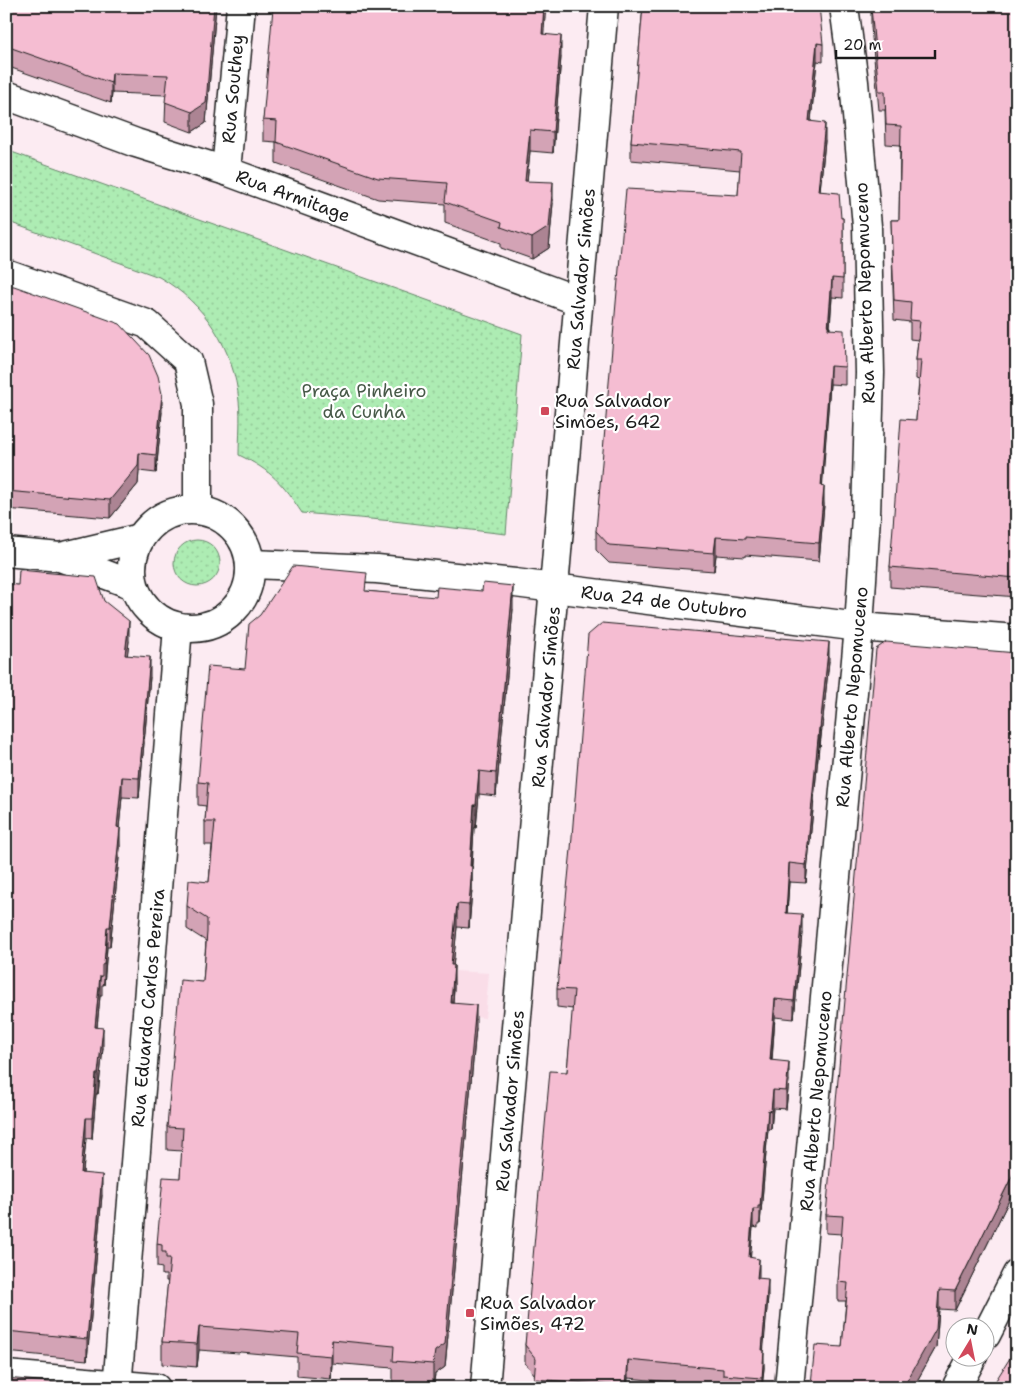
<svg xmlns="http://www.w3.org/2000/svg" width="1023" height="1394" viewBox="0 0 1023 1394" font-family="'Shantell Sans',sans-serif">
<defs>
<pattern id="park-dots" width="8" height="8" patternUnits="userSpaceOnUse" patternTransform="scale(1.25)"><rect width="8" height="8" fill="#adecb3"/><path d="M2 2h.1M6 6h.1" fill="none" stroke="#94ca99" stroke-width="1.8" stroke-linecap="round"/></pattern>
</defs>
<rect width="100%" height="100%" fill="#fcebf2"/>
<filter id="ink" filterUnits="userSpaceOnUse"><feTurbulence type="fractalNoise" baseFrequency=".02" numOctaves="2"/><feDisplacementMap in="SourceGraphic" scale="10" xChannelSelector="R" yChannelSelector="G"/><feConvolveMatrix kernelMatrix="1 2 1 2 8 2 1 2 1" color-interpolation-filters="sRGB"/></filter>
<g filter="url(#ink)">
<polygon fill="#fadde8" points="437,970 489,973 485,1018 325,1002"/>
<g fill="url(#park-dots)" stroke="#648468">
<path d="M6,150L522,334L506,534L393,521L302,513C282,483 272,471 239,455C239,437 241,419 239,401C234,349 205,303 159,277L6,221Z"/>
<circle cx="197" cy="563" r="23"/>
</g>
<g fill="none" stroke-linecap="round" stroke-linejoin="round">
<defs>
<g id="minor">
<polyline points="6,95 136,143 226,171 579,301"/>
<polyline points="226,171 241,6"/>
<polyline points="6,274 147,324 188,361 198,404 198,510"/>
<circle cx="191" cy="569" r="59"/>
<polyline points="6,552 60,557 133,585"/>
<polyline points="60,557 140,538"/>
<polyline points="251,564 377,569 515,583 859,627 1017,639"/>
<polyline points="986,1335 1017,1274"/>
<polyline points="6,1375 156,1388"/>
<polyline points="117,1388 178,627"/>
<polyline points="485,1388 604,6"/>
<polyline points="789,1388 859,627 866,516 870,373 867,226 854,82 844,6"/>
<polyline points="956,1388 973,1356"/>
</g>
</defs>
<use href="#minor" stroke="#1c1c1c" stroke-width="31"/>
<use href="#minor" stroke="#fff" stroke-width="28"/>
</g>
<g fill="#d3a3b5" stroke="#1c1c1c">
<polygon points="6,6 216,6 206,123 192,132 165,122 166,95 112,93 111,103 6,66"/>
<polygon points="643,6 823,44 823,62 817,61 811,121 825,141 820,191 841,218 843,218 843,298 832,297 830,329 845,367 845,385 830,384 822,486 824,505 819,561 745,555 745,557 716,555 714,571 609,563 596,550 596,531 738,195 740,170 631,160 631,142"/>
<polygon points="871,8 1017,8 1017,597 890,587 890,567 916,420 919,380 916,379 916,360 918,340 910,339 910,322 894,320 891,220 899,220 900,145 886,144 885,110 879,110 871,27"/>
<polygon points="280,9 543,35 561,57 553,153 530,151 527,181 553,203 549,248 532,259 501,248 501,243 445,223 445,204 378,199 276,163 276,142 263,141 263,120"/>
<polygon points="6,285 162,412 156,473 139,471 138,484 110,518 6,509"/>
<polygon points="6,584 104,601 129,641 127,656 150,677 139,798 122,797 119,828 120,848 110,947 107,947 104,985 102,985 102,996 100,996 97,1027 103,1048 98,1094 96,1094 92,1139 86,1138 83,1173 102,1195 87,1360 6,1352"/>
<polygon points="367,591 513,609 496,796 479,794 476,828 474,828 472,866 472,889 469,928 457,927 453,965 454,988 453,1003 476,1028 445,1367 435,1374 433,1387 393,1384 393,1368 332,1363 331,1379 297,1376 297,1357 240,1352 239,1353 199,1350 197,1367 162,1364 162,1342 168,1281 166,1281 166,1275 162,1275 162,1268 157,1267 157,1244 180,1178 182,1151 167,1150 167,1127 203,982 206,941 187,929 187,906 209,882 212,845 205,845 205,822 206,806 198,805 198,782 245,669"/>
<polygon points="1017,653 1017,1184 955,1310 939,1309 936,1347 913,1388 811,1388 811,1384 842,1347 846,1301 838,1301 838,1282 842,1234 826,1233 826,1215"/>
<polygon points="829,661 820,746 819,746 806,883 789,882 787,913 802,933 794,1019 775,1017 772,1061 789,1080 786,1109 773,1108 771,1129 768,1129 760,1224 758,1224 758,1228 753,1227 750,1258 758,1278 768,1297 763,1350 764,1368 762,1388 723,1388 723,1387 628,1378 627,1388 534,1388 535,1375 525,1363 525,1345 567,1072 573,1009 557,1007 557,989"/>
</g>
<g fill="#ac8493" stroke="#1c1c1c">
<polygon points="214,6 216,6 206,123 192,132 192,112"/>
<polygon points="544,6 546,6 542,55 542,34"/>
<polygon points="561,36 561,57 553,153 553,132"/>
<polygon points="817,43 817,61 809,139 809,121"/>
<polygon points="112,73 112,93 111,103 111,83"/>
<polygon points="825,123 825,141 818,209 818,191"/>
<polygon points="530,130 530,151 525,202 525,181"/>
<polygon points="553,182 553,203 549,248 532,259 532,238"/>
<polygon points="832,278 832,297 828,347 828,329"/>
<polygon points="830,366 830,384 821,505 821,486"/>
<polygon points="162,394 162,412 156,473 156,455"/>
<polygon points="139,453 139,471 138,484 110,518 110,500"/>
<polygon points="824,487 824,505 819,561 819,543"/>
<polygon points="716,537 716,555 714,571 714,553"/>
<polygon points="513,586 513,609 496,796 496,773"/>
<polygon points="129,621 129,641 125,676 125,655"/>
<polygon points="829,642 829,661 820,746 820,728"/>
<polygon points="150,657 150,677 139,798 139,778"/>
<polygon points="819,728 819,746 806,883 806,865"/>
<polygon points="479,771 479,794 476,828 476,805"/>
<polygon points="122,777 122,797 117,848 117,827"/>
<polygon points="474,805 474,828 470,889 470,866"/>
<polygon points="120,828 120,848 110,947 110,927"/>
<polygon points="789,863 789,882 786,931 786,913"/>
<polygon points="472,866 472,889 469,928 469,905"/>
<polygon points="457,904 457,927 451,988 451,965"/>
<polygon points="802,914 802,933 794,1019 794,1001"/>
<polygon points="107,927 107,947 104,985 104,964"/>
<polygon points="454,965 454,988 451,1026 451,1003"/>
<polygon points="100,976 100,996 95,1047 95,1027"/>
<polygon points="775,999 775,1017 770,1079 770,1060"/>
<polygon points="476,1005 476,1028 445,1367 435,1374 433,1387 433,1364"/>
<polygon points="103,1028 103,1048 98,1094 98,1074"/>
<polygon points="789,1062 789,1080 786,1109 786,1091"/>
<polygon points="96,1074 96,1094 92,1139 92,1118"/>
<polygon points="773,1090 773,1108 771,1129 771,1111"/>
<polygon points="768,1110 768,1129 760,1224 760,1206"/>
<polygon points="86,1118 86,1138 81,1193 81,1173"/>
<polygon points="1017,1166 1017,1184 955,1310 955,1291"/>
<polygon points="102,1175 102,1195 87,1360 87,1339"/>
<polygon points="753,1209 753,1227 749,1276 749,1257"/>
<polygon points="759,1259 759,1277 757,1297 757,1278"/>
<polygon points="768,1279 768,1297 762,1368 762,1350"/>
<polygon points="939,1290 939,1309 936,1347 913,1388 903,1388"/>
<polygon points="199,1327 199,1350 197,1367 197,1344"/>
<polygon points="332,1340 332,1363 331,1379 331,1356"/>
<polygon points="764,1350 764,1368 762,1388 762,1378"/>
<polygon points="628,1360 628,1378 627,1388 626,1388"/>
</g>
<g fill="#f5bdd2" stroke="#1c1c1c">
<polygon points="6,6 214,6 206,103 192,112 165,102 168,75 112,73 111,83 6,46"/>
<polygon points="280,6 544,6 542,34 561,36 553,132 530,130 525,181 553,182 549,227 532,238 501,227 502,222 445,202 447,183 378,178 276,142 277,121 263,120 273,8 280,9"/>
<polygon points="643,6 819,6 823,44 817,43 809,121 825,123 818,191 839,193 841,218 843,218 843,279 832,278 828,329 844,330 845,367 830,366 821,486 824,487 819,543 745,537 745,539 716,537 714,553 609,545 596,531 626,189 738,195 741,152 631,142"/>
<polygon points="872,6 993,6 1017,8 1017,578 890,567 901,419 916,420 921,360 916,360 920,321 910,320 911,302 894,300 891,220 899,220 901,126 886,125 885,91 879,91 871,8"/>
<polygon points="6,285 14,286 120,324 149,355 158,376 162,394 156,455 139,453 138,466 110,500 6,491"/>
<polygon points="293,566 367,573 365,591 436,597 437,587 482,591 483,583 513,586 496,773 479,771 476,805 474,805 470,866 472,866 469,905 457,904 451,965 454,965 451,1003 476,1005 445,1344 435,1351 433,1364 393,1361 394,1346 332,1340 331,1356 297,1353 299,1334 240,1329 239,1330 199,1327 197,1344 162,1342 170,1258 166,1258 166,1252 162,1252 162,1245 157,1244 163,1177 180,1178 183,1128 167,1127 180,980 203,982 207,932 207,919 187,906 189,880 209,882 215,822 205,822 208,783 198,782 208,666 245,669 249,624 260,615"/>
<polygon points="19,570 96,577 104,601 129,621 125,655 150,657 139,778 122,777 117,827 120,828 110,927 107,927 104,964 102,965 102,976 100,976 95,1027 103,1028 98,1074 96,1074 92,1118 86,1118 81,1173 102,1175 87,1339 6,1331 6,584 18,585"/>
<polygon points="602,623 781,639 781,638 829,642 820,728 819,728 806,865 789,863 786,913 802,914 794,1001 775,999 770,1060 789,1062 786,1091 773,1090 771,1111 768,1110 760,1206 758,1206 758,1209 753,1209 749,1257 759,1259 757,1278 768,1279 762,1350 764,1350 762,1378 723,1375 723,1369 628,1360 626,1386 534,1379 536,1359 525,1345 550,1071 567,1072 574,990 557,989 571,849 588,635"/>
<polygon points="886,642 1017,653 1017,1166 955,1291 939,1290 936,1329 903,1388 847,1388 811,1384 815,1345 842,1347 848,1283 838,1282 843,1216 826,1215 876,649"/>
<polygon points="1017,1347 1017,1388 991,1388"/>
<polygon points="6,1378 70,1384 74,1388 6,1388"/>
</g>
</g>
<g fill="#d1495b" stroke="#fff" stroke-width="2">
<rect x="540" y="406" width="10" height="10" rx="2.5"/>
<rect x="465" y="1308" width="10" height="10" rx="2.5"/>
</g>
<g text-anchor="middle" stroke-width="4.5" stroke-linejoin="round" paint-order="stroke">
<g font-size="18" fill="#1c1c1c" stroke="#fff">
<text transform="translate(233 89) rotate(-85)" y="6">Rua Southey</text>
<text transform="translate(293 196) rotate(20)" y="6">Rua Armitage</text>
<text transform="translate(581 279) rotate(-85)" y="6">Rua Salvador Simões</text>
<text transform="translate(865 293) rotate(-92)" y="6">Rua Alberto Nepomuceno</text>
<text transform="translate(664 602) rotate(7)" y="6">Rua 24 de Outubro</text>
<text transform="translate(546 697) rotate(-85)" y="6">Rua Salvador Simões</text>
<text transform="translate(852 697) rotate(-85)" y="6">Rua Alberto Nepomuceno</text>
<text transform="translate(148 1008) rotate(-85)" y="6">Rua Eduardo Carlos Pereira</text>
<text transform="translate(510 1101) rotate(-85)" y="6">Rua Salvador Simões</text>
<text transform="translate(816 1101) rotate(-85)" y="6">Rua Alberto Nepomuceno</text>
</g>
<g font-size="18" fill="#485a49" stroke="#fff">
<text x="364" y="397">Praça Pinheiro<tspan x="364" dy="21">da Cunha</tspan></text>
</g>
<g font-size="18" fill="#1c1c1c" stroke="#fff" text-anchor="start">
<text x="555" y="407">Rua Salvador<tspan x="555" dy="21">Simões, 642</tspan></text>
<text x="480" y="1309">Rua Salvador<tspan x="480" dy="21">Simões, 472</tspan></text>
</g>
</g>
<rect width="1023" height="1394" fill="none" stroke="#fff" stroke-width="25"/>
<rect x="12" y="12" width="998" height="1369" fill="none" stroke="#1c1c1c" stroke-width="2" filter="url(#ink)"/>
<g transform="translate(970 1342) rotate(10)"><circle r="24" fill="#ffffff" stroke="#a4a4a4"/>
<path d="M0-4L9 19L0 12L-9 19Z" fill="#d1495b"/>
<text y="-8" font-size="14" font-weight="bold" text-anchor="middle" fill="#1c1c1c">N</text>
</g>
<path d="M836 50v8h99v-8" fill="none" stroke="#1c1c1c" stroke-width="2.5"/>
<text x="843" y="50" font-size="15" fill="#1c1c1c" stroke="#ffffff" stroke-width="4" paint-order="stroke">20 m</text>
</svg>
